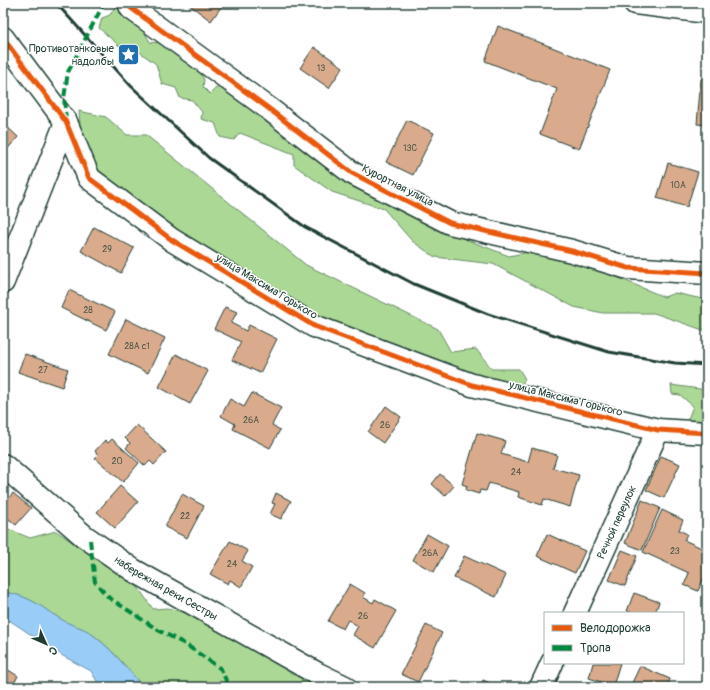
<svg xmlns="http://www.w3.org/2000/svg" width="710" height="690" viewBox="0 0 710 690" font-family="Pangolin,sans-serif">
<rect width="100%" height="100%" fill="#fff"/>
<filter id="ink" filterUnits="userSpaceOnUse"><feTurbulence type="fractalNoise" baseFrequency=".025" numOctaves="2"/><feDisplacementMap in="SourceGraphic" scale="8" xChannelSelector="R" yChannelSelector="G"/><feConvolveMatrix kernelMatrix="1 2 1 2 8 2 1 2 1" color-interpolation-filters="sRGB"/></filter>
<g filter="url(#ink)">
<g fill="#acd896" stroke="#668a65">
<polygon points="115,7 123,7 128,11 126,19 142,28 150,42 162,43 196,63 204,80 203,87 210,94 216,88 233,87 260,109 272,126 439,229 509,256 543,249 607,273 664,297 675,293 707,300 707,330 703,330 654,313 603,313 574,307 493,264 435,257 412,241 384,209 332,192 294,165 294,154 240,133 234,140 220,137 215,123 201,119 202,112 192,100 180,98 176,88 162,84 156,64 134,48 125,51 99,28 102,18 110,15"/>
<polygon points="79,111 106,117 127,135 146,135 306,265 438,329 451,352 476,349 492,369 519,369 525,379 520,388 497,387 314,321 103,181 81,139"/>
<polygon points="671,385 707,390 707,430 693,428 688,419 693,406 680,395 672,394"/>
<path d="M3,527L30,538L56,531L137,586L153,609L168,608L197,616L313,681L311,687H220L212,684L208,687H143C127,668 110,646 89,632C82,627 73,626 66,622C42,609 33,596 3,592Z"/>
</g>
<path fill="#99cdf7" stroke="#6893a9" d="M3,592C33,596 42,609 66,622C73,626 82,627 89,632C109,646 127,668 143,687H104L98,683L91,671L63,656L3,616Z"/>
<g fill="#daaa8c" stroke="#1f3d34">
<polygon points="187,3 224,3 211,21"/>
<polygon points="498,26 610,70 579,149 540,134 557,89 485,61"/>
<polygon points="314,47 343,67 329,88 300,68"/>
<polygon points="701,79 707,79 707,125 697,124"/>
<polygon points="407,120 434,133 413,175 386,162"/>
<polygon points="3,123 18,137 3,154"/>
<polygon points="668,163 698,172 687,207 657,198"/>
<polygon points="94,227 134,248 121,273 81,251"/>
<polygon points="69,290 115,312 106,330 61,308"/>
<polygon points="225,307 237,312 231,323 246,331 249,325 277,339 260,373 232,360 241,342 214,329"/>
<polygon points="126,319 165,338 148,373 109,354"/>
<polygon points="25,354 68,369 62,387 18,372"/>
<polygon points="176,354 208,371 190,404 159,387"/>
<polygon points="252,393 281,408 272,425 280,430 270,448 233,429 235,424 221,416 230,399 244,407"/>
<polygon points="386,406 401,417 383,443 368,432"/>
<polygon points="137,425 166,452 154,465 150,461 145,466 126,448 130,443 125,438"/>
<polygon points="477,433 505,441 501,454 528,462 532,448 557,455 553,468 579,475 570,507 544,499 542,505 518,497 519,492 489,483 486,491 480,490 479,494 466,490 467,486 462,484"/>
<polygon points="112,439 139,463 123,482 95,458 98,455 95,451 105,440 108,443"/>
<polygon points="661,456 680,464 664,498 646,490"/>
<polygon points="440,474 454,486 445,496 432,484"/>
<polygon points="120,486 138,502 115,528 97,512"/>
<polygon points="13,493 31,508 16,525 3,514 3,505"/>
<polygon points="276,493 291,501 281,519 270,514 275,504 272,503"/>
<polygon points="182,494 204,506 187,538 165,527"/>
<polygon points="642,500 660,508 642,550 625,543"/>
<polygon points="662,510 683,520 679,530 687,534 684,540 706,550 707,548 707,581 703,579 698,591 684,585 689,573 643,552"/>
<polygon points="427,534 448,546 434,572 413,560"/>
<polygon points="547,534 585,551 575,573 537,556"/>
<polygon points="230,541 248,551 242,561 252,567 241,587 230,580 228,584 210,574"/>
<polygon points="622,550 637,556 625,586 609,580"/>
<polygon points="464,556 506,575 496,597 454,578"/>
<polygon points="350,584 365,593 363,597 373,603 375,599 396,611 375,648 353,635 358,626 348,620 343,629 328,621"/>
<polygon points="634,593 659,602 655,613 634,613 627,611"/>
<polygon points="426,625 442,633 418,682 401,674"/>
<polygon points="593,663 620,663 613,686 589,678"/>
<polygon points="640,666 670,679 667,687 630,687"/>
<polygon points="5,668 18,676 12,687 3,687 3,671"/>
<polygon points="483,680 499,687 480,687"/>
</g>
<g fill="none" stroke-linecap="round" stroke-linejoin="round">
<defs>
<g id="minor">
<polyline points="129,3 131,8 268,108 352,173 450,223 572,251 628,268 707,273"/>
<polyline points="635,3 707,12"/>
<polyline points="3,38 66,122 89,178 172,240 314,326 472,385 658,430 707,433"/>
<polyline points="3,282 66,122"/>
<path id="s1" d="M3,465L84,536L133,570L318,674L345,687"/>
<path id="s2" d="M575,613L658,430"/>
<polyline points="541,687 552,663"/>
</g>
</defs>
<use href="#minor" stroke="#1f3d34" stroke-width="25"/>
<use href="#minor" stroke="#fff" stroke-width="22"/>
<polyline stroke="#1f3d34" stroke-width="3" points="56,3 131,86 209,158 305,227 414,284 488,314 609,352 675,363 707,365"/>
<g stroke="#00873e" stroke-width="4" stroke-dasharray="8 4" stroke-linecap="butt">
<polyline points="66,120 64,98 68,72 104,3"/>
<polyline points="90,540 95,582 108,597 158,630 185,644 221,669 229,687"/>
</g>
<defs>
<g id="cycleway">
<polyline points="129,3 131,8 268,108 352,173 450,223 572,251 628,268 707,273"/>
<polyline points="3,38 66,122 89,178 172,240 314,326 472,385 658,430 707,433"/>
</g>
</defs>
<use href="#cycleway" stroke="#fff" stroke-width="8"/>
<use href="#cycleway" stroke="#e8590c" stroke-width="5"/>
</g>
</g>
<defs>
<symbol id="sight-square" viewBox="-11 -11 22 22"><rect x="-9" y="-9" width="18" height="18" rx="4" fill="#1f6fb2" stroke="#fff"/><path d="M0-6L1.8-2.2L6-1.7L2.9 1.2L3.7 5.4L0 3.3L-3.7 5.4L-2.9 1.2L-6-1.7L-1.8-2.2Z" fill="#fff"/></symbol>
</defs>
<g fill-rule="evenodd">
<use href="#sight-square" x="116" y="42" width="25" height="25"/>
</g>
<g text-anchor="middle" stroke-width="3" stroke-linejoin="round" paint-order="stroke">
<g font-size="9" fill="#4e584a">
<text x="321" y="71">13</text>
<text x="410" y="151">13С</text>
<text x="678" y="188">10А</text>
<text x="107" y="252">29</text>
<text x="88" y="313">28</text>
<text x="137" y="349">28А с1</text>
<text x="43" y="373">27</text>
<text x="251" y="423">26А</text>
<text x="385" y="428">26</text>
<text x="117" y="464">20</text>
<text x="516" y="475">24</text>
<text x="185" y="519">22</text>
<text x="675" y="554">23</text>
<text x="430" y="556">26А</text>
<text x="232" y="567">24</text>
<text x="363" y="619">26</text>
</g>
<g font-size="11" fill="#1f3d34" stroke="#fff" text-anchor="end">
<text x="114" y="52">Противотанковые<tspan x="114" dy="13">надолбы</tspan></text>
</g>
<g font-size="11" fill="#1f3d34" stroke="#fff">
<text transform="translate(398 185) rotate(27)" y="4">Курортная улица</text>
<text transform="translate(267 286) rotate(31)" y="4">улица Максима Горького</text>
<text transform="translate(566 398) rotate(14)" y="4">улица Максима Горького</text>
<text dy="4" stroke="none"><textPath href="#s2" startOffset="100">Речной переулок</textPath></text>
<text dy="4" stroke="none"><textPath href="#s1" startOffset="205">набережная реки Сестры</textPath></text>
</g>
</g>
<rect width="710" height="690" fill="none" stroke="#fff" stroke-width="16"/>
<rect x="8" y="8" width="694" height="674" fill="none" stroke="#1f3d34" stroke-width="1.5" filter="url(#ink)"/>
<rect x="544" y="612" width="140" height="52" fill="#ffffff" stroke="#a5b1ae"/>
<rect x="552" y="625" width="20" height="6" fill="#e8590c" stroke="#a5b1ae"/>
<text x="580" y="632" font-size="12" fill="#1f3d34">Велодорожка</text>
<rect x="552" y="645" width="20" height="6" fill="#00873e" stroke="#a5b1ae"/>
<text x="580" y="652" font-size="12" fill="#1f3d34">Тропа</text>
<g transform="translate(46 644) rotate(135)" stroke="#ffffff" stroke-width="3" paint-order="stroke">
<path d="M0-3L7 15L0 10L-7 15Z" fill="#1f3d34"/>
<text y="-6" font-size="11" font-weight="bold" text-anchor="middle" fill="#1f3d34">С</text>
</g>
</svg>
